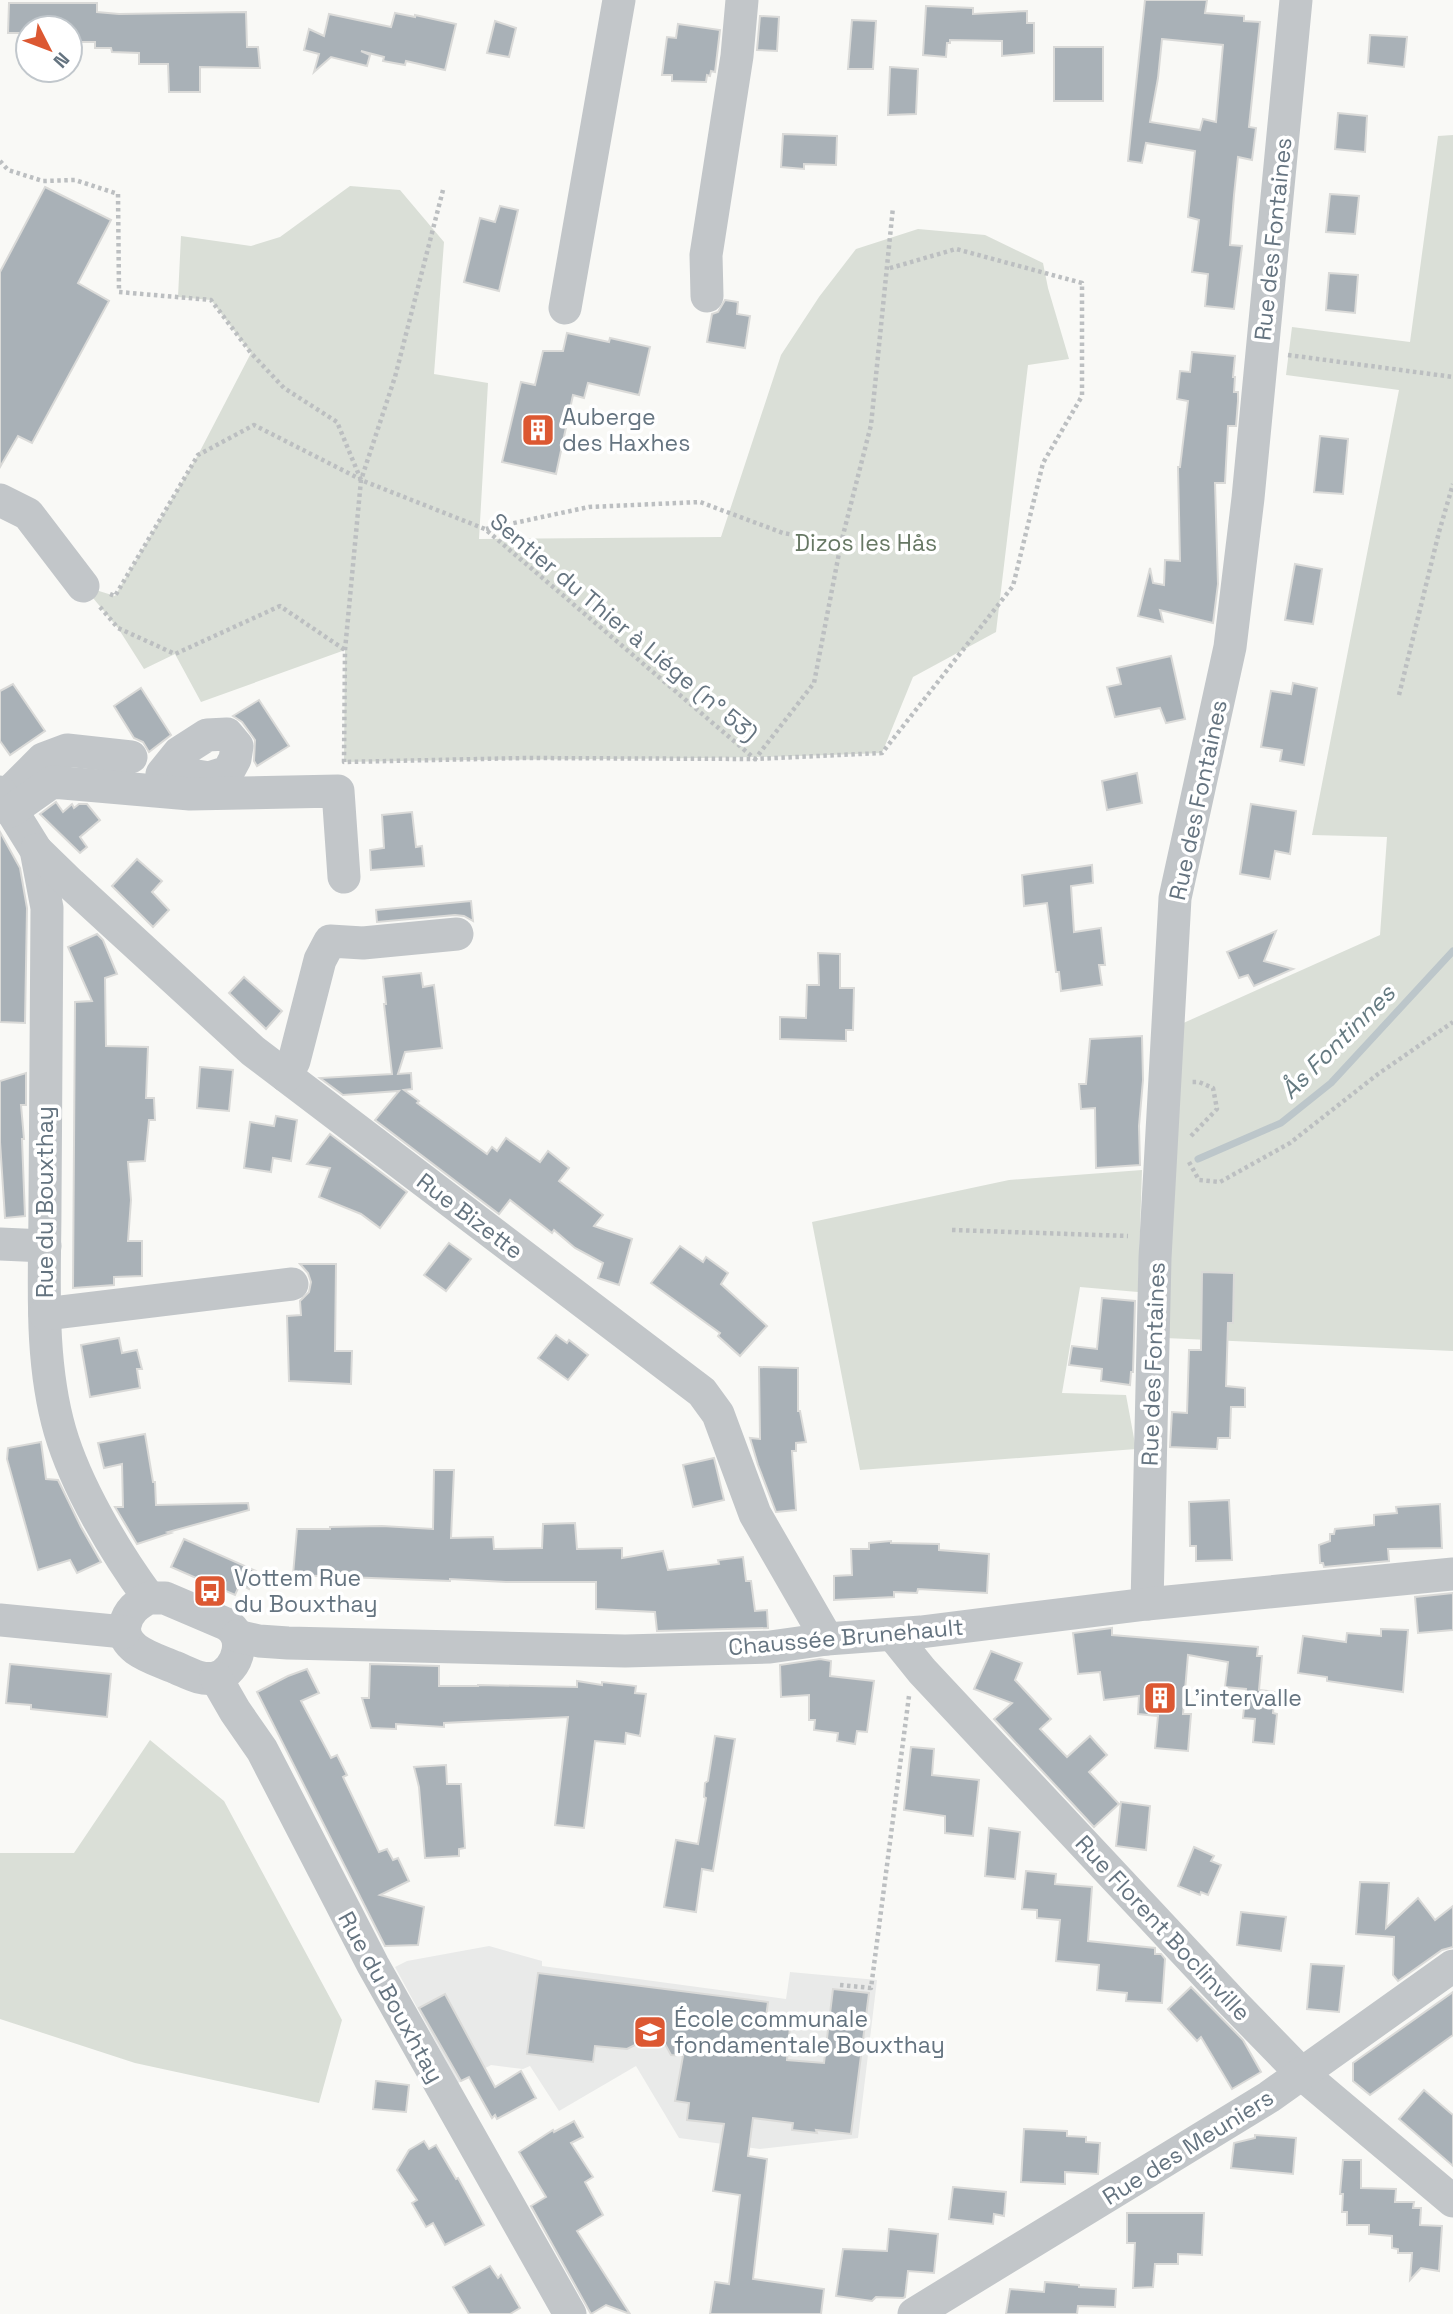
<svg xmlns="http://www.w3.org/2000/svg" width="1453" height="2314" viewBox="0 0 1453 2314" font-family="'Space Grotesk',sans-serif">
<rect width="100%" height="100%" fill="#f9f9f6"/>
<polygon fill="#e9eae9" points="489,1946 542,1961 542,1966 786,1999 790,1972 877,1980 858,2138 760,2149 679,2138 636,2066 559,2111 530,2066 523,2069 491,2065 458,2083 395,1967 407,1961"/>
<g fill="#dadfd7">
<polygon points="1453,135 1453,1351 1165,1338 1170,1029 1380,935 1387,837 1312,835 1399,390 1286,375 1292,327 1410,342 1438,136"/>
<path d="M350,186L400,190L444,242L434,374L488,383L479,539L721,537L781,355L819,297L856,249L918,229L985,235L1043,263L1048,288L1069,359L1028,365L996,632L913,677L882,753C703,761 523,758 344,762L345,650L201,702L175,654L144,669L118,628L83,586L115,596L198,455L251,353L211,300L178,297L181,236L251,246L280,237Z"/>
<polygon points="1142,1170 1138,1292 1080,1287 1062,1393 1126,1395 1136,1449 860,1470 812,1222 1009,1180"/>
<polygon points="150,1740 224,1801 342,2020 319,2103 135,2063 0,2019 0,1853 74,1853"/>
</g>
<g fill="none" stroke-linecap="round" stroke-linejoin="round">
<polyline stroke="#bcc6ca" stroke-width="7" points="1198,1159 1281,1123 1331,1083 1453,951"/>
</g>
<g fill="#a9b1b7" stroke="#dadad8" stroke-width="2" fill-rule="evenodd">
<path d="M1145,0H1207L1205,13L1244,16V21L1260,22L1249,127L1256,128L1252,160L1238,157L1234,195L1230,245L1242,246L1234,309L1205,306L1208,274L1192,272L1199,220L1188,217L1195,151L1146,143L1142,163L1128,161ZM1162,39L1223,45L1216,122L1203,119L1200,130L1150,122L1158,78Z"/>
<polygon points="9,3 97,3 97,12 119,14 246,12 247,47 258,47 260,68 200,67 200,92 169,92 168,64 139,64 139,53 112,52 111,48 95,48 95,42 76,42 75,33 70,33 70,28 28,28 28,33 8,33"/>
<polygon points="926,6 973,8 973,14 1027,11 1027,23 1034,23 1034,53 1002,56 1002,41 950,40 950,43 947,43 946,57 923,55"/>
<polygon points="395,13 415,17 415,15 456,24 445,70 406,61 405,65 383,61 384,57 361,51 370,55 367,66 331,57 314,72 319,54 304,50 309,29 324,36 329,14 391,27"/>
<polygon points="760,16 779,17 777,51 757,50"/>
<polygon points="852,20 876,21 873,69 848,69"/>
<polygon points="495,21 516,28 509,57 487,53"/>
<polygon points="678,24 720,30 715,72 711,71 710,76 707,75 706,82 672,81 672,75 662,75 667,37 676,38"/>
<polygon points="1370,35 1407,37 1404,67 1368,63"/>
<rect x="1054" y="47" width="49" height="54"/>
<polygon points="890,67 918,69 916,114 888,115"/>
<polygon points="1338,113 1367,116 1365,152 1335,149"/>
<polygon points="783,134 837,136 836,165 804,164 804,169 781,167"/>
<polygon points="45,187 111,220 78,283 109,301 32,443 18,436 0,467 0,272"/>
<polygon points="1330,194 1359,196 1355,234 1326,232"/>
<polygon points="500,206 518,210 499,291 464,282 480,218 495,222"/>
<polygon points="1329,273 1358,275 1355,313 1326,310"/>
<polygon points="725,300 738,302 737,314 750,316 745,348 707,342 712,314 718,312"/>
<polygon points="567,333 609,342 610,338 650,347 639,395 588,383 584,398 573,395 556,474 502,462 521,382 535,385 543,351 563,351"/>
<polygon points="1192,352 1235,356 1233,377 1235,377 1234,392 1238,392 1238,401 1236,426 1228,426 1225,483 1215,483 1218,584 1213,623 1160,610 1163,622 1138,616 1150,568 1153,583 1164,585 1165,560 1180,561 1178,467 1180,467 1188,401 1177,399 1180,371 1190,372"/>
<polygon points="1320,436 1348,439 1343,494 1314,492"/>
<polygon points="1295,564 1322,569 1313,624 1285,620"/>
<polygon points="1171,656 1185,719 1166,723 1160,708 1115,717 1107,687 1121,684 1117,668"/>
<polygon points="1293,683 1317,688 1304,765 1280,761 1282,750 1261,747 1271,691 1291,694"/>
<polygon points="13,684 45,731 10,755 0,741 0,691"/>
<polygon points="141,688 171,735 149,752 143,742 134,738 114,706"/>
<polygon points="259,700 289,746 257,766 254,761 255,740 242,722 233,716"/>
<polygon points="1137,773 1142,803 1107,810 1102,781"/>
<polygon points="56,802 63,812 72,804 74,808 79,804 87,804 100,820 80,837 87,847 80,853 40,814"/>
<polygon points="1251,804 1296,811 1290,854 1275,851 1270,879 1240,874"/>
<polygon points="412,812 416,847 422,846 424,866 371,870 370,850 384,848 382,815"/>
<polygon points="0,832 20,868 27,908 25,1023 0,1022"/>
<polygon points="137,859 162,881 152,892 169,910 153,927 112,886"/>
<polygon points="1092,865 1093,883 1071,886 1074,932 1101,928 1105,965 1099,965 1102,985 1061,991 1059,972 1056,972 1047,903 1024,906 1022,875"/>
<polygon points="471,901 473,921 464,916 455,915 377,922 376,910"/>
<polygon points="1276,931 1264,961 1293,969 1254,986 1248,975 1239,978 1227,952"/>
<polygon points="97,934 103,940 117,974 105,978 106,1046 148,1047 146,1098 154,1098 155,1120 149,1120 145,1161 128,1162 131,1200 128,1241 142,1241 142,1276 114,1277 114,1285 73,1288 75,1002 92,1001 68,947"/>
<polygon points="818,953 840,954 840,988 854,988 853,1030 846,1030 846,1041 780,1039 780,1017 806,1018 807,985 819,985"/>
<polygon points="421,973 423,987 434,985 442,1048 405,1052 398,1074 411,1073 412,1089 404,1090 419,1101 417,1103 487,1154 492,1147 497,1151 506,1138 540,1162 548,1151 569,1168 559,1181 603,1215 594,1226 632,1239 619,1285 598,1278 603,1263 575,1248 554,1230 552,1233 510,1200 499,1214 375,1120 399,1091 343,1095 320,1078 392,1074 384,1004 386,1004 383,977"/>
<polygon points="244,977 282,1011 266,1029 229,993"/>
<polygon points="1142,1036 1143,1080 1139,1126 1140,1165 1096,1168 1095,1108 1081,1109 1079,1084 1086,1084 1090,1039"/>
<polygon points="200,1067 233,1070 229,1111 197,1108"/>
<polygon points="26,1073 26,1105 21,1105 24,1139 22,1139 25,1216 5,1218 0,1142 0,1081"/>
<polygon points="276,1116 297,1120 291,1161 273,1158 271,1172 244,1168 250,1122 274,1126"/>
<polygon points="330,1134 407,1192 380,1228 361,1214 319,1197 330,1168 307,1164"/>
<polygon points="449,1243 471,1259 446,1291 424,1275"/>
<polygon points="680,1246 703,1262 706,1257 728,1273 721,1284 767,1326 740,1356 718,1336 720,1333 651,1283"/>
<polygon points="300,1264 336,1264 335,1351 352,1351 351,1384 289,1381 287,1316 301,1315 300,1301 309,1292 311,1282 308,1273"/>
<polygon points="1202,1272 1234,1273 1233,1323 1228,1323 1226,1386 1245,1388 1245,1407 1231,1407 1230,1438 1218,1438 1217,1449 1170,1447 1172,1412 1187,1413 1189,1350 1201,1350"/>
<polygon points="1102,1298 1135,1301 1133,1372 1131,1372 1130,1385 1101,1381 1102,1369 1069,1365 1072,1346 1097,1349"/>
<polygon points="556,1335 567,1343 569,1340 588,1355 568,1380 538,1358"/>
<polygon points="119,1338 122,1353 137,1350 142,1369 137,1369 140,1388 90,1397 81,1345"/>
<polygon points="759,1367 798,1368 798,1411 800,1411 806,1442 796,1443 796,1451 792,1451 796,1510 776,1512 758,1465 750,1438 760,1439"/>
<polygon points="145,1434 153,1482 155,1482 156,1505 248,1503 249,1510 168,1532 171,1533 137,1544 115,1507 123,1507 122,1464 104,1468 98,1443"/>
<polygon points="41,1442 46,1479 58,1480 81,1527 101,1562 77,1573 70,1560 38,1570 7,1459 8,1448"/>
<polygon points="714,1458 724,1500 693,1507 683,1465"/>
<polygon points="434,1470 454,1470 451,1538 493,1537 494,1549 542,1548 543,1524 575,1523 577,1549 622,1548 622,1558 663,1551 668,1570 719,1564 718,1560 743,1557 746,1581 751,1581 755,1611 767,1610 768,1628 657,1631 655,1612 596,1609 596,1582 506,1582 450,1579 450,1581 293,1575 297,1529 330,1529 330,1527 382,1526 433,1529"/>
<polygon points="1229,1500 1232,1560 1196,1561 1196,1546 1190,1546 1189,1502"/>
<polygon points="1440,1504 1442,1548 1388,1549 1389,1561 1324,1567 1323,1563 1320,1563 1319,1545 1330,1541 1330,1534 1334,1534 1335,1529 1374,1525 1374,1515 1397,1513 1396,1507"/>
<polygon points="184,1539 256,1571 249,1589 240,1584 235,1595 171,1567"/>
<polygon points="891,1541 891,1543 939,1544 939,1550 989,1554 987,1593 918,1589 917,1593 894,1592 894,1597 834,1600 834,1576 852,1575 851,1549 869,1549 869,1543"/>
<polygon points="1453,1593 1453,1630 1418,1633 1415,1597"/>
<polygon points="1112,1628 1112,1635 1258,1647 1257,1656 1262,1656 1259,1690 1275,1692 1273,1713 1277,1714 1274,1744 1253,1742 1255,1719 1243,1718 1246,1689 1225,1687 1228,1662 1188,1655 1183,1714 1191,1714 1188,1751 1155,1748 1158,1716 1138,1714 1139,1696 1104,1700 1100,1672 1078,1674 1073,1633"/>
<polygon points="1381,1629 1408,1630 1403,1692 1327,1681 1327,1677 1298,1673 1303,1636 1346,1642 1347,1633 1381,1636"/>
<polygon points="991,1651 1022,1663 1015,1680 1051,1719 1040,1729 1067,1757 1090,1736 1107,1755 1089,1772 1119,1804 1094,1827 994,1719 1012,1703 974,1689"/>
<polygon points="820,1659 831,1661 830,1676 874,1681 867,1732 857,1731 855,1744 837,1741 838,1733 814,1730 815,1720 809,1720 809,1695 781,1697 780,1665"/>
<polygon points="10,1664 111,1674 107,1717 31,1709 31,1705 6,1703"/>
<polygon points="370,1664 439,1666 439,1686 478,1686 478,1685 577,1687 577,1681 602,1685 602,1682 636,1686 635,1693 646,1694 640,1736 626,1733 625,1744 595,1741 584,1828 555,1825 568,1717 444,1723 444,1727 396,1724 396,1729 371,1728 362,1698 369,1698"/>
<polygon points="307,1669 319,1693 301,1701 331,1758 337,1755 347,1775 343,1777 379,1852 387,1849 393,1860 398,1858 409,1881 380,1895 424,1907 418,1945 385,1946 257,1692 288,1676"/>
<polygon points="715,1736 735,1739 713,1871 702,1869 696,1912 664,1907 676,1840 698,1844 706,1798 704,1797 705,1783 708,1781"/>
<polygon points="911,1747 934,1749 932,1775 979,1780 973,1836 945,1833 945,1816 904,1810"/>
<polygon points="446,1765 447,1784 461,1784 465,1848 459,1849 459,1856 425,1858 419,1787 414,1767"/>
<polygon points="1121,1802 1150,1806 1146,1850 1116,1846"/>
<polygon points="989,1828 1020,1832 1015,1879 985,1876"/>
<polygon points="1194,1847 1214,1856 1211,1861 1221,1865 1208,1895 1201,1892 1200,1895 1178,1886"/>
<polygon points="1026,1871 1056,1874 1055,1884 1092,1887 1088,1941 1155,1948 1155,1954 1161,1954 1165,1959 1162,2003 1126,2001 1127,1993 1097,1990 1099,1965 1056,1961 1060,1920 1037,1918 1037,1910 1022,1909"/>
<polygon points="1360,1882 1389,1883 1386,1928 1418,1898 1435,1920 1453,1906 1453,1947 1442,1950 1398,1981 1393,1975 1394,1937 1356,1934"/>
<polygon points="1241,1912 1286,1917 1281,1951 1237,1945"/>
<polygon points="1311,1964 1344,1966 1339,2012 1307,2009"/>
<polygon points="538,1973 768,2002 765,2025 790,2027 787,2060 824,2063 833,1989 869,1993 851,2134 816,2130 817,2133 792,2130 793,2123 753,2118 748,2156 767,2159 753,2279 824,2289 821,2314 710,2314 715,2282 729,2284 740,2195 713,2191 724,2124 687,2120 689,2103 675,2101 683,2056 671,2055 659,2033 627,2049 595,2046 593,2062 527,2054"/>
<polygon points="1191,1987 1243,2040 1261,2072 1232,2089 1201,2037 1197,2041 1168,2009"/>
<polygon points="1453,1992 1453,2035 1370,2095 1353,2081 1353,2063"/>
<polygon points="445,1994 495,2087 521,2071 536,2098 497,2119 495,2115 492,2118 469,2077 461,2081 419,2008"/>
<polygon points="376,2081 409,2085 406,2112 373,2109"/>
<polygon points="1424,2090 1453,2115 1453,2166 1399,2119"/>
<polygon points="574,2121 583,2137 571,2143 593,2177 585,2182 603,2215 577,2231 630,2314 606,2305 591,2314 531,2206 546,2197 519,2152 553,2130 554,2132"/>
<polygon points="1024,2129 1067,2131 1067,2136 1086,2137 1086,2142 1100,2143 1098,2174 1065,2172 1065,2184 1021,2182"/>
<polygon points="1255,2135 1296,2138 1293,2174 1231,2168 1234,2143 1255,2138"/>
<polygon points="424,2141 429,2149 436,2145 456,2179 458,2178 484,2225 445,2245 433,2223 426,2227 412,2203 417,2200 397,2170 409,2150"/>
<polygon points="1343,2160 1361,2160 1361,2188 1396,2189 1395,2202 1414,2202 1413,2208 1421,2208 1420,2225 1442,2226 1439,2271 1421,2268 1410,2280 1412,2253 1398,2253 1398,2249 1392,2248 1392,2236 1369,2234 1369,2225 1347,2225 1347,2212 1342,2212 1343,2194 1340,2194"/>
<polygon points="953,2187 1006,2192 1004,2216 994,2214 993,2224 949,2219"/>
<polygon points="1127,2213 1204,2213 1202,2255 1178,2254 1178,2264 1155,2264 1153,2287 1133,2288 1135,2243 1127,2243"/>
<polygon points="889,2229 938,2234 934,2273 908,2271 905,2297 903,2298 876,2297 872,2301 836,2296 843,2249 887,2251"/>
<polygon points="490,2266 498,2278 501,2275 520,2308 510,2314 469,2314 453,2287"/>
<polygon points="1045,2282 1079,2285 1079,2287 1116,2289 1115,2307 1078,2306 1077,2314 1006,2314 1010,2289 1044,2292"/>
</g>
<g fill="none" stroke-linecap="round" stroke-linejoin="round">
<g stroke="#bcbfc1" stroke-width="4.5" stroke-dasharray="3.5 3.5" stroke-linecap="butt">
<polyline points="0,161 8,170 43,181 75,180 118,194 119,292 211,300 251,353 284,388 337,422 361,480 485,529 755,759 882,753 1013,586 1043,463 1082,396 1082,283 956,249 887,269"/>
<polyline points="443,190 395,377 361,480 345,650 344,762 525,758 755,759 814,683 841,543 871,425 893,207"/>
<polyline points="1288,355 1453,377"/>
<polyline points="486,529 589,507 700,502 783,533 841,543"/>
<polyline points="110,594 115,596 198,455 254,425 360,479"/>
<polyline points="100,607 118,628 175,654 280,606 345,650"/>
<polyline points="1399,695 1439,532 1453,484"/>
<polyline points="1191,1136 1217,1109 1213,1088 1199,1082 1191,1082"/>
<polyline points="1189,1162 1199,1180 1220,1182 1290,1143 1378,1074 1453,1022"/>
<polyline points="952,1230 1128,1236"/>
<polyline points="840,1985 871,1988 909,1696"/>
</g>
<g stroke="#c2c6c9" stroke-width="33">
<polyline points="707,296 706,255 737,56 742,0"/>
<polyline points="565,308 619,0"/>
<polyline points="0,500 28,514 83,586"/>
<polyline points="162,774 179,753 207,735 227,734 237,746 235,759 228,772 209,778 185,774"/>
<polyline points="13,789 43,759 67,750 131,757"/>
<path d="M0,792L36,850L47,908C46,1006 46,1105 45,1204C45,1278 39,1358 60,1431C76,1486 115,1552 149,1598"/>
<polyline points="11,811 52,782 190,794 338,791 344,877"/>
<polyline points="36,850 71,884 253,1051 702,1392 718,1414 755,1514 827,1639"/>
<polyline points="286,1076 294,1061 320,960 330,941 363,943 457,934"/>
<polyline points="0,1244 45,1246"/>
<polyline points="45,1314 292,1284"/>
<path d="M149,1598H165L226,1624C236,1630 240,1639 238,1651C236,1663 227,1675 215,1678C200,1681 187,1672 174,1667C156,1659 120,1650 125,1625C128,1611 137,1604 149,1598Z"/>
<polyline points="1147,1604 1155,1258 1175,898 1230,647 1248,498 1296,0"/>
<polyline points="0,1620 124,1632"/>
<polyline points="893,1635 922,1671 1231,2001 1302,2074 1453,2201"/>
<polyline points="237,1636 259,1641 288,1643 625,1651 770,1647 827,1639 921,1632 1147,1604 1453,1574"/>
<polyline points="216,1678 235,1711 262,1750 373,1965 570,2314"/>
<polyline points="914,2314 1269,2097 1453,1966"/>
</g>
</g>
<defs>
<symbol id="building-square" viewBox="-11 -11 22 22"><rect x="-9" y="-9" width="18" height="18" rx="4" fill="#dc5832" stroke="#fff"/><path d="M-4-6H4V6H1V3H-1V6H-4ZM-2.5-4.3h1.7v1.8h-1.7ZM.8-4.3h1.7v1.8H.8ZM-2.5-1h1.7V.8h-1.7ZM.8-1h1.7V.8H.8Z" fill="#fff"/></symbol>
<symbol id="bus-square" viewBox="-11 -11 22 22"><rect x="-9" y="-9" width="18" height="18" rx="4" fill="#dc5832" stroke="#fff"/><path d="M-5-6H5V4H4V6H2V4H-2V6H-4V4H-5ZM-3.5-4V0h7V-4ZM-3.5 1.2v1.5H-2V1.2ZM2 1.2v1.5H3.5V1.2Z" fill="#fff"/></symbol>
<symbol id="school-square" viewBox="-11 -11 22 22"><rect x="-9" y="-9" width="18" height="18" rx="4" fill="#dc5832" stroke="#fff"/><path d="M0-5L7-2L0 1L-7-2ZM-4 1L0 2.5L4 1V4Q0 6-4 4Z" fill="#fff"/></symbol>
</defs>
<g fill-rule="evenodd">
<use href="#building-square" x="519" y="411" width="38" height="38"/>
<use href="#bus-square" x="191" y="1572" width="38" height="38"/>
<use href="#building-square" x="1141" y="1679" width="38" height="38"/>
<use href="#school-square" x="631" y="2013" width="38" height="38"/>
</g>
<g text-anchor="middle" stroke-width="7" stroke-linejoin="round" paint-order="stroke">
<g font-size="23" fill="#657480" stroke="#fff">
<text transform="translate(1273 239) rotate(-84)" y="8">Rue des Fontaines</text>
<text transform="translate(624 627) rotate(40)" y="8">Sentier du Thier à Liége (n° 53)</text>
<text transform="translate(1198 800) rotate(-78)" y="8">Rue des Fontaines</text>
<text transform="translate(45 1202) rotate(-90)" y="8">Rue du Bouxthay</text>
<text transform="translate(470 1216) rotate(37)" y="8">Rue Bizette</text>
<text transform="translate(1153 1364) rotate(-88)" y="8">Rue des Fontaines</text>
<text transform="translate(846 1637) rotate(-5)" y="8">Chaussée Brunehault</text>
<text transform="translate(1163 1928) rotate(47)" y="8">Rue Florent Boclinville</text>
<text transform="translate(391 1997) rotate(61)" y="8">Rue du Bouxhtay</text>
<text transform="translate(1188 2147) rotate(-32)" y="8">Rue des Meuniers</text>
</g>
<g font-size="23" fill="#657480" stroke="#fff" text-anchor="start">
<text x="562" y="425">Auberge<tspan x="562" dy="26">des Haxhes</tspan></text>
<text x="234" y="1586">Vottem Rue<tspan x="234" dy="26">du Bouxthay</tspan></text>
<text x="1184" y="1706">L'intervalle</text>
<text x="674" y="2027">École communale<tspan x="674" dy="26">fondamentale Bouxthay</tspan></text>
</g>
<g font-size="23" fill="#677864" stroke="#fff">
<text x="866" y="551">Dizos les Hås</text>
</g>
<g font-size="24" font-style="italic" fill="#657a81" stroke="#fff">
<text transform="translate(1338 1042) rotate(-45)" y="8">Ås Fontinnes</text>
</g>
</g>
<g transform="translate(49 49) rotate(132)"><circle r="33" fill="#ffffff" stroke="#c1c7cc" stroke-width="2"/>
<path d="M0-5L12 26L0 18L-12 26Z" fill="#dc5832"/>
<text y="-10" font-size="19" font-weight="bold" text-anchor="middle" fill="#657480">N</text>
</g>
</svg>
